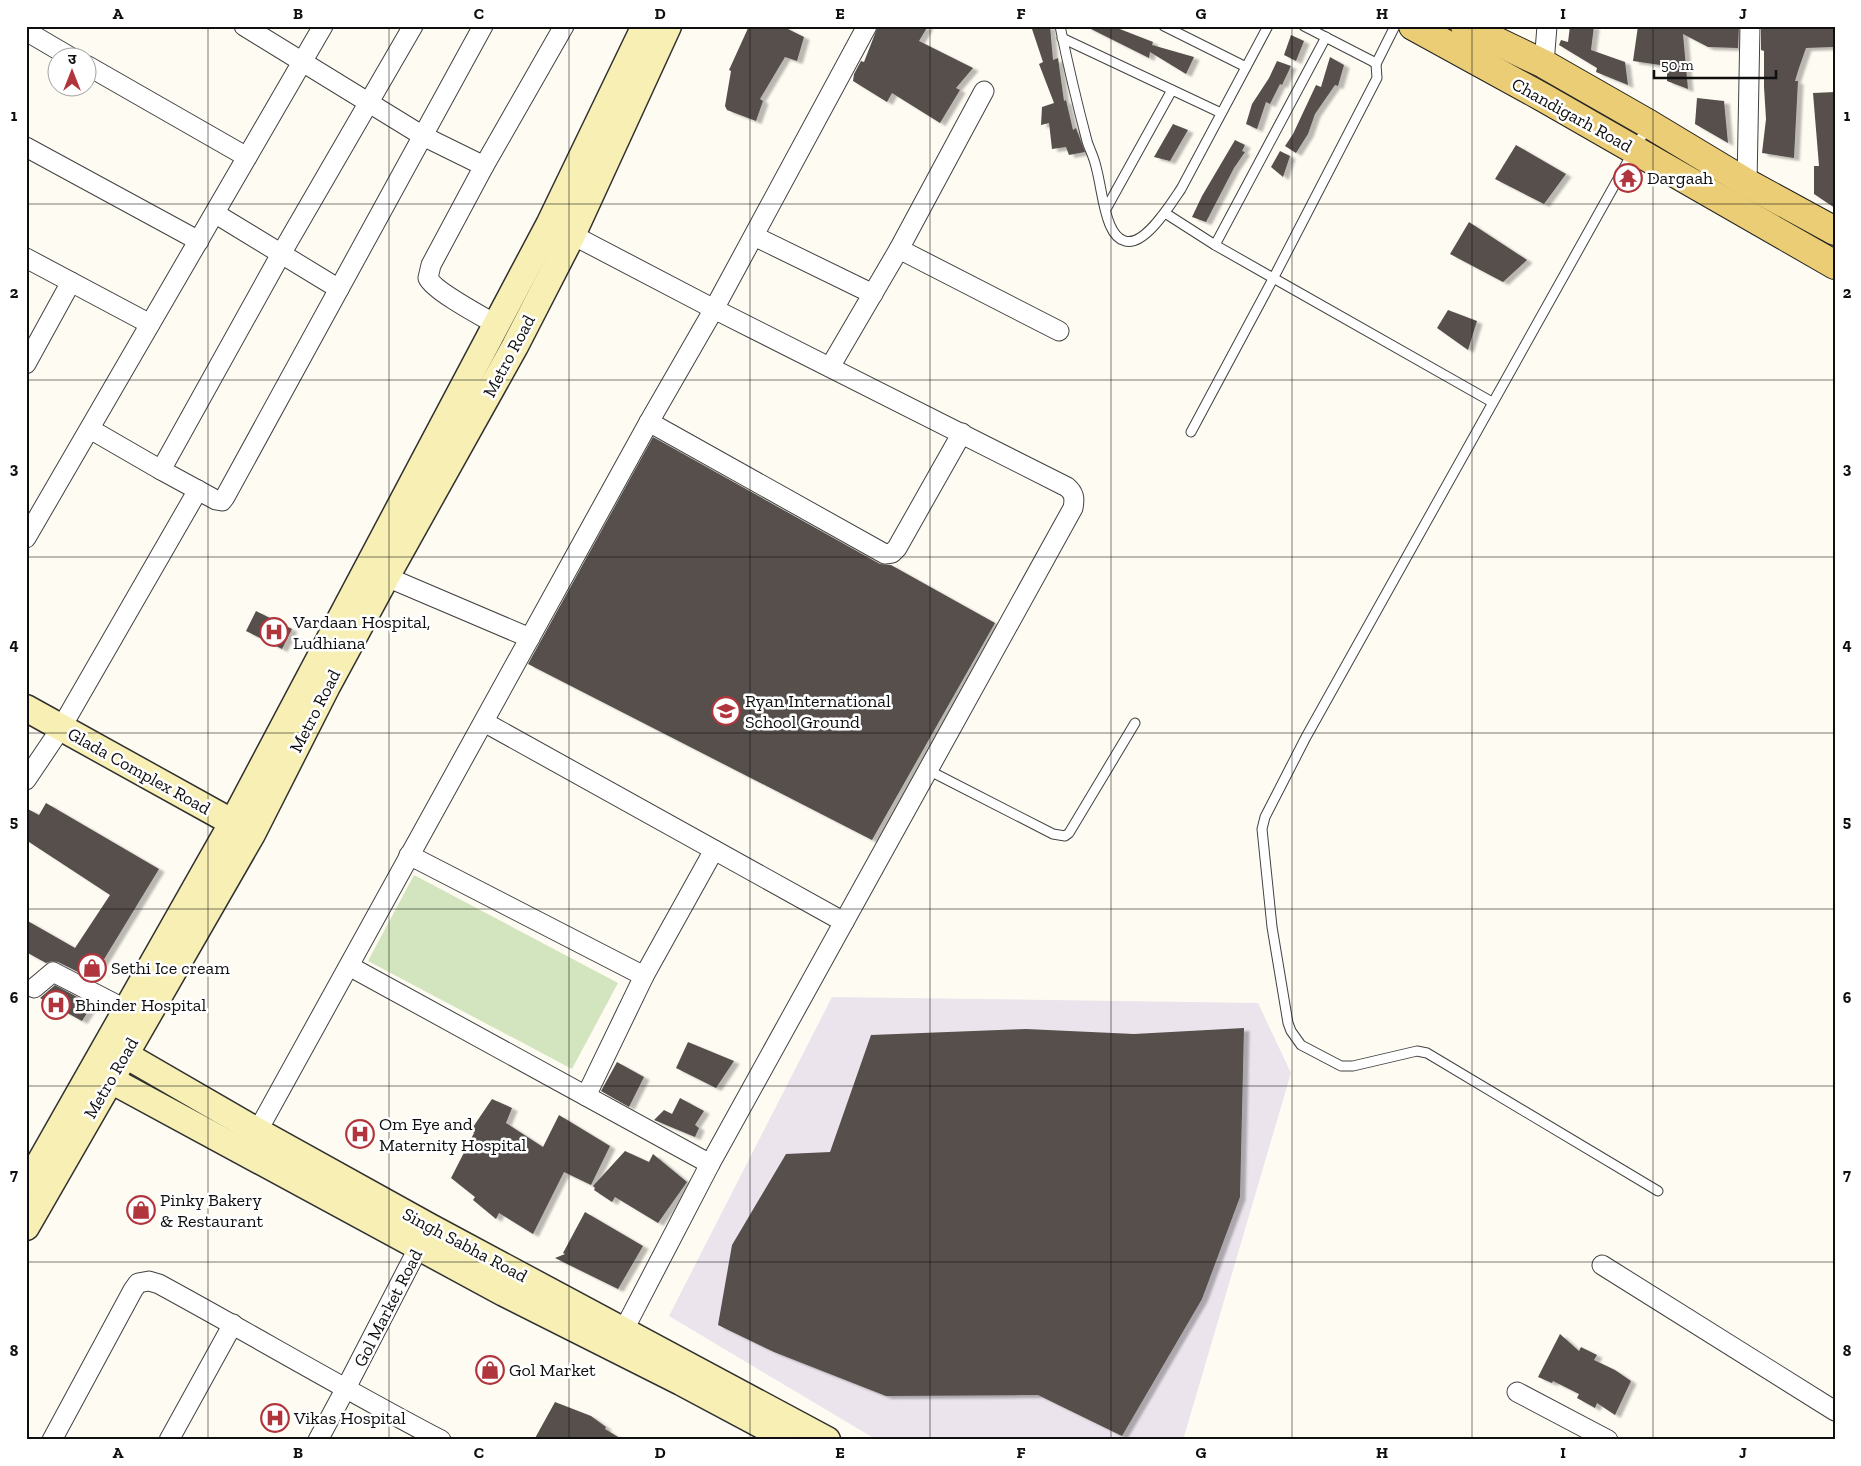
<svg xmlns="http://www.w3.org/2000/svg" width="1861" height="1466" viewBox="0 0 1861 1466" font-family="'Zilla Slab','Noto Sans Devanagari',serif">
<defs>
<filter id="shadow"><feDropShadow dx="5.5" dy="3" stdDeviation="1" flood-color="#0004"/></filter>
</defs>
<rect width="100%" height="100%" fill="#fefbf2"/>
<polygon fill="#ebe4ec" points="832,997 1258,1003 1291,1073 1183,1440 877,1440 669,1316"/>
<polygon fill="#d3e5be" points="414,875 618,983 572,1069 368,961"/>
<g fill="#56504c" filter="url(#shadow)">
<polygon points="749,26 782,26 804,37 797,61 785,57 760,99 763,101 756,121 727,110 725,106 731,71 729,70"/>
<polygon points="878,26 928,26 919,41 973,68 956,88 960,90 940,123 892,93 887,102 853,81 854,74 861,61 864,62"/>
<polygon points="1031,26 1050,26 1053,60 1058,58 1064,101 1066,100 1073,130 1076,128 1085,152 1069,155 1066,147 1052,149 1049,123 1041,125 1042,107 1054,103 1039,64 1043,62"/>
<polygon points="1085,26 1112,26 1153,42 1152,45 1194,57 1186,74 1150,52 1149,58"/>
<polygon points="1570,26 1594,26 1591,50 1625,62 1628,85 1596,72 1597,68 1559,45 1561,40 1568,42"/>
<polygon points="1638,26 1739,26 1738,48 1708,47 1683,34 1688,89 1667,81 1667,66 1633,61"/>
<polygon points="1761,26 1833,26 1833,47 1806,48 1799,68 1795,81 1798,81 1794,158 1762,153 1766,119 1764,87 1764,51 1761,50"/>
<polygon points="1291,35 1304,41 1296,61 1284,55"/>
<polygon points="1330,57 1344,65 1338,86 1335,85 1315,114 1308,134 1296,153 1285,146 1293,134 1316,85 1321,87"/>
<polygon points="1277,61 1291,66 1282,85 1280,84 1270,104 1266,102 1257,129 1246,124 1252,104 1269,78"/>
<polygon points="1835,92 1835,208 1814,194 1814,166 1819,166 1813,93"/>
<polygon points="1697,98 1724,101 1728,143 1695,124"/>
<polygon points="1173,124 1188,130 1170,161 1154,157"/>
<polygon points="1235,140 1245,145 1242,151 1245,152 1234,168 1206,222 1192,217 1202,196"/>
<polygon points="1516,145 1566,174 1544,204 1495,179"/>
<polygon points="1280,151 1290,156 1283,177 1271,167"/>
<polygon points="1469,222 1527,260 1503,282 1450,254"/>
<polygon points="1448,310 1477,321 1468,350 1437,328"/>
<polygon points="653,437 880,564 891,565 995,623 872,840 528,664"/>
<polygon points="256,611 292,629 282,649 246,631"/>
<polygon points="46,803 159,869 92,979 58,962 52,961 46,963 26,952 26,920 75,948 110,895 26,840 26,808 39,815"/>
<polygon points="55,985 92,1005 82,1021 40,998"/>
<polygon points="1244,1028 1240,1197 1202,1299 1122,1436 1038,1395 886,1396 774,1352 718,1325 732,1245 786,1154 830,1152 871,1035 1026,1029 1134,1034"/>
<polygon points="688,1042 734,1061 716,1088 676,1068"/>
<polygon points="617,1062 644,1077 629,1107 601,1091"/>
<polygon points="680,1098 704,1111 695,1125 699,1128 695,1137 654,1120 664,1110 672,1114"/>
<polygon points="492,1099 512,1108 506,1123 543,1147 559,1115 610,1146 591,1185 564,1172 533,1234 499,1213 496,1219 473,1200 475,1197 451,1178 474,1133 471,1130"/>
<polygon points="625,1151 649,1162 653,1154 687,1182 658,1223 615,1197 612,1202 594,1190 595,1188 593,1186"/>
<polygon points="585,1212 643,1246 618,1289 555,1258 565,1254 563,1253"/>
<polygon points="1560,1334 1579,1351 1581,1347 1597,1355 1594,1360 1615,1370 1631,1381 1615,1415 1597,1403 1595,1408 1577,1398 1579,1394 1553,1381 1552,1383 1538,1377"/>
<polygon points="555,1402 591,1416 606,1427 605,1429 623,1440 534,1440"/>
</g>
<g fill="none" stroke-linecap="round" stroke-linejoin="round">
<defs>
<g id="lane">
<path d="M1060,26C1068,65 1077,103 1087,141C1089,148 1093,155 1095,163C1101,183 1102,206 1110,225C1113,232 1117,239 1125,241C1145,247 1172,202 1181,189L1268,26"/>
<polyline points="1164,26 1246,67"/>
<polyline points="1062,38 1221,113"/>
<polyline points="1376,64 1395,26"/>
<polyline points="1647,127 1306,737 1265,817 1262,829 1272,927 1288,1023 1291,1031 1301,1045 1341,1066 1353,1066 1417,1051 1427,1053 1658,1191"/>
<polyline points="1106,209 1172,90"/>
<polyline points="1165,213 1215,245 1492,402"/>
<polyline points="1215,245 1326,37"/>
<polyline points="1191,432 1274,277 1377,78 1376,64 1372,61 1304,26"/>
<polyline points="928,770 1053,834 1065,836 1069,833 1135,723"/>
</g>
<g id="street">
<polyline points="244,26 423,136 484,166 564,26"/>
<polyline points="413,26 281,254 161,470 216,500 222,501 225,497 483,26"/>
<polyline points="26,31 72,58"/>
<polyline points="1544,64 1547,26"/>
<polyline points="88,66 247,157"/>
<polyline points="26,147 199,241"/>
<path d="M484,166L431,265L428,278C434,291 483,317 497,325"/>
<polyline points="1747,183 1750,26"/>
<polyline points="216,214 339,289"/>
<path d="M563,230L714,309L1067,487C1074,493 1075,498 1073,508L710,1164L618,1341"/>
<polyline points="754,236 873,294"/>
<polyline points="899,249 1059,331"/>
<polyline points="26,258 150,324"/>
<polyline points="26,364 71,282"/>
<polyline points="830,367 899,249 984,91"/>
<polyline points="649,422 885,554 892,553 897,548 962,433"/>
<polyline points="90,429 161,470"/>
<polyline points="26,538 323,26"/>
<polyline points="375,572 530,638"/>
<polyline points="484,722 844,922"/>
<polyline points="26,780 61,728 198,490"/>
<polyline points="409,855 644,976"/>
<polyline points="349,966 710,1164"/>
<polyline points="34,988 53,972 127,1010"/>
<polyline points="586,1096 644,976 714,850"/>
<polyline points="252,1141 649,422 714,309 867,26"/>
<polyline points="1602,1265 1835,1411"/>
<polyline points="1517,1392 1608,1440"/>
<path d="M52,1440L133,1290L138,1283L149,1281L159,1284C253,1335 345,1390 441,1440"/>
<polyline points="169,1440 233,1324"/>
<polyline points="318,1440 346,1388 424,1237"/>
</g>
<g id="secondary">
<polyline points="26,708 246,830"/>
<polyline points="110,1046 257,1131 430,1227 827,1440"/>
<polyline points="96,1072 504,1293 681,1382 786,1438"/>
<polyline points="26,1187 233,822 550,223 645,26"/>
<polyline points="26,1227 252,834 327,686 386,577 515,346 572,235 668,26"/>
</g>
<g id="primary">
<polyline points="1413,26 1544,98 1835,265"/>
<polyline points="1465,26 1544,64 1649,124 1747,183 1835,231"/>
</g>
</defs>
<use href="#lane" stroke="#424242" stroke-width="11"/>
<use href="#street" stroke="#424242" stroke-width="21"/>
<use href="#secondary" stroke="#313131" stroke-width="29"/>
<use href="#primary" stroke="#202020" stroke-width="30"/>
<use href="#lane" stroke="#fff" stroke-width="9"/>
<use href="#street" stroke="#fff" stroke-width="19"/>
<use href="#secondary" stroke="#f7efb4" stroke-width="26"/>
<use href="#primary" stroke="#eacd75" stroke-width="28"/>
</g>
<path fill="none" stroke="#0f0f0f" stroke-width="1" stroke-opacity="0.55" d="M208,26V1440M389,26V1440M569,26V1440M750,26V1440M930,26V1440M1111,26V1440M1292,26V1440M1472,26V1440M1653,26V1440M26,204H1835M26,380H1835M26,557H1835M26,733H1835M26,909H1835M26,1086H1835M26,1262H1835"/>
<defs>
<symbol id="temple-ring" viewBox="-11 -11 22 22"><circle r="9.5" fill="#fff" stroke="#b1353c" stroke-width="1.5"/><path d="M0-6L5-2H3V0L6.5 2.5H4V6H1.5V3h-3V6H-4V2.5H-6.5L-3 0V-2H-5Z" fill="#b1353c"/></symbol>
<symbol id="hospital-ring" viewBox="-11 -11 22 22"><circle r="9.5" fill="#fff" stroke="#b1353c" stroke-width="1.5"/><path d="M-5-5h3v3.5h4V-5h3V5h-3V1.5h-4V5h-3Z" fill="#b1353c"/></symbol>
<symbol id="school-ring" viewBox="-11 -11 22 22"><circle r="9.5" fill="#fff" stroke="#b1353c" stroke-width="1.5"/><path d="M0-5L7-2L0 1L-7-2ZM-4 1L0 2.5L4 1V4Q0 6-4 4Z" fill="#b1353c"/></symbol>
<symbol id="shop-ring" viewBox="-11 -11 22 22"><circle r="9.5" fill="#fff" stroke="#b1353c" stroke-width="1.5"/><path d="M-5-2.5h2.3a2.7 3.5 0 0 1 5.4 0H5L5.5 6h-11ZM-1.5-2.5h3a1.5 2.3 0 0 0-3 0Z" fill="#b1353c"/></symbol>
</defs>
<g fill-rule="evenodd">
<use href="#temple-ring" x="1612" y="162" width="32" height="32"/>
<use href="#hospital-ring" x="258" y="616" width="32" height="32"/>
<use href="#school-ring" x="710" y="695" width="32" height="32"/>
<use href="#shop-ring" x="76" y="952" width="32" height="32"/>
<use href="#hospital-ring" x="40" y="989" width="32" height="32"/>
<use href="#hospital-ring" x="344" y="1118" width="32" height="32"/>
<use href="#shop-ring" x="125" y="1194" width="32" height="32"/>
<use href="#shop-ring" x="474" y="1354" width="32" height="32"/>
<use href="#hospital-ring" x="259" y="1402" width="32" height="32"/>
</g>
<g text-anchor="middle" stroke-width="5" stroke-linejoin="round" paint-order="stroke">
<g font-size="18" fill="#0f0f0f" stroke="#fff">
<text transform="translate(1572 115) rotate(29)" y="6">Chandigarh Road</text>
<text transform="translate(509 356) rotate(-62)" y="6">Metro Road</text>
<text transform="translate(315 711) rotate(-63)" y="6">Metro Road</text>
<text transform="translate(139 771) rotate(29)" y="6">Glada Complex Road</text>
<text transform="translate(111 1078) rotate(-60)" y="6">Metro Road</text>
<text transform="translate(465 1245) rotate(28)" y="6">Singh Sabha Road</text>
<text transform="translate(388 1308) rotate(-63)" y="6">Gol Market Road</text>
</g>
<g font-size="18" fill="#0f0f0f" stroke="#fff" text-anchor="start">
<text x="1647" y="184">Dargaah</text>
<text x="293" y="628">Vardaan Hospital,<tspan x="293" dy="21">Ludhiana</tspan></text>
<text x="745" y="707">Ryan International<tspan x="745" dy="21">School Ground</tspan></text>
<text x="111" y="974">Sethi Ice cream</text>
<text x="75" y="1011">Bhinder Hospital</text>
<text x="379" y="1130">Om Eye and<tspan x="379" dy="21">Maternity Hospital</tspan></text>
<text x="160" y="1206">Pinky Bakery<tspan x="160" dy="21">&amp; Restaurant</tspan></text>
<text x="509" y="1376">Gol Market</text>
<text x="294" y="1424">Vikas Hospital</text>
</g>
</g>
<rect width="1861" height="1466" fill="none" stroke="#ffffff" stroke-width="55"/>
<g transform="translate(72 72)"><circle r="24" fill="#ffffff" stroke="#9f9f9f"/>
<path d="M0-4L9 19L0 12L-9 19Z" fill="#b1353c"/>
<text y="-8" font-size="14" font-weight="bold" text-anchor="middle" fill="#0f0f0f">उ</text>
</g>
<path d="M1654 70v8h122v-8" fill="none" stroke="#0f0f0f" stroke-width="2.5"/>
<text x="1661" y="70" font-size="15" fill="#0f0f0f" stroke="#ffffff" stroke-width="4" paint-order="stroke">50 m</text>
<rect x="28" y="28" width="1806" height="1410" fill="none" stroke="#0f0f0f" stroke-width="2"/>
<g font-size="16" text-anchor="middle" font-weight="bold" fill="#0f0f0f">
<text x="118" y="19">A</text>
<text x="298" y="19">B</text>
<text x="479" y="19">C</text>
<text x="660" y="19">D</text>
<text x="840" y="19">E</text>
<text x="1021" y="19">F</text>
<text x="1201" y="19">G</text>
<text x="1382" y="19">H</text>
<text x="1563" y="19">I</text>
<text x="1743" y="19">J</text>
<text x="14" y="121">1</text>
<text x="1847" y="121">1</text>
<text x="14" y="298">2</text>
<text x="1847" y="298">2</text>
<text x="14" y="474">3</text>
<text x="1847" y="474">3</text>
<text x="14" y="650">4</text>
<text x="1847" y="650">4</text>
<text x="14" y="827">5</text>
<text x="1847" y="827">5</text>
<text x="14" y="1003">6</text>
<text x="1847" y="1003">6</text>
<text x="14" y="1180">7</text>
<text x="1847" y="1180">7</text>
<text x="14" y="1356">8</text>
<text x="1847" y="1356">8</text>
<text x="118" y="1458">A</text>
<text x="298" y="1458">B</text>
<text x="479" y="1458">C</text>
<text x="660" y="1458">D</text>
<text x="840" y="1458">E</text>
<text x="1021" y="1458">F</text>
<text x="1201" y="1458">G</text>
<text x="1382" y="1458">H</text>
<text x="1563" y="1458">I</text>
<text x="1743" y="1458">J</text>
</g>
</svg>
